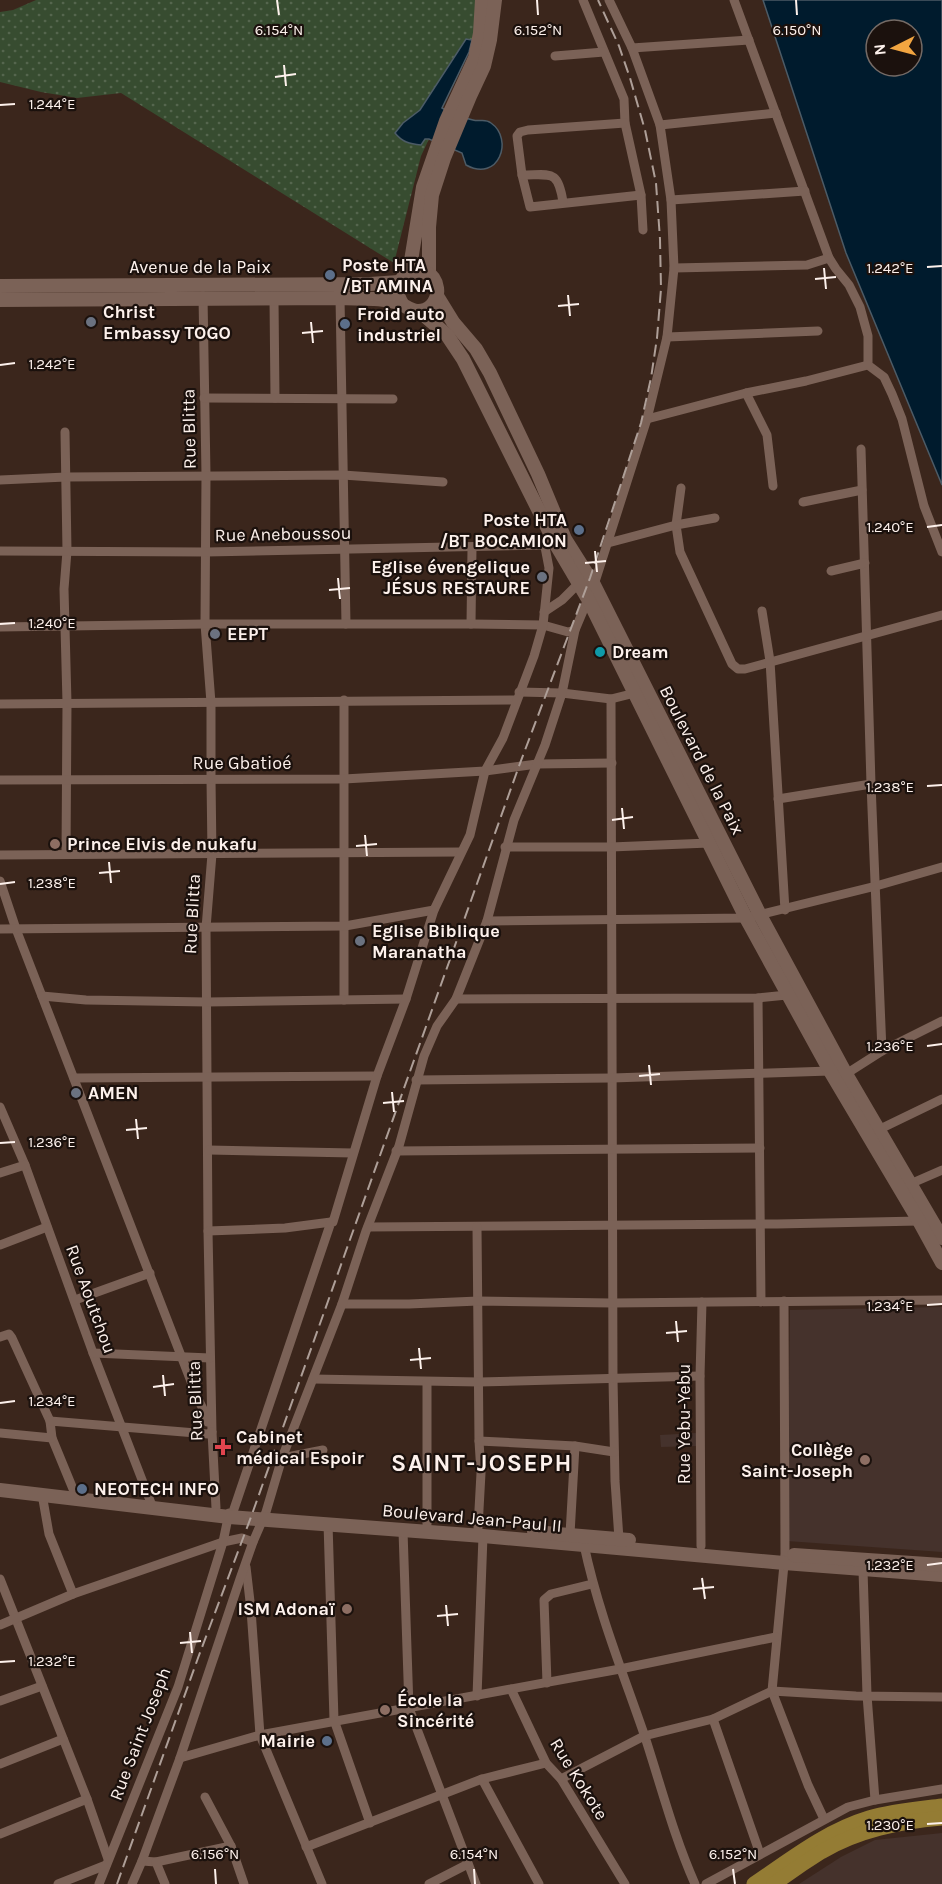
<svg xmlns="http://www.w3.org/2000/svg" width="942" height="1884" viewBox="0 0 942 1884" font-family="Karla,sans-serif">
<defs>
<pattern id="grass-dots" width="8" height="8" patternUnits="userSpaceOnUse" patternTransform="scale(1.5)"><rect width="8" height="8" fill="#374c30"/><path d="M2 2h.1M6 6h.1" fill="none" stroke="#55664e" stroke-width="1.8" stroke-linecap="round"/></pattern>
</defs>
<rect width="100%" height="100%" fill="#3b261c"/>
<g fill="#45322c">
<polygon points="942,1307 942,1552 787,1541 790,1310"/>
<polygon points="696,1433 697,1446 661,1447 660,1435"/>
<polygon points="942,1833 942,1884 799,1884 841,1857 875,1840"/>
</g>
<polygon fill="url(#grass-dots)" points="36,0 476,0 475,39 420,110 403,123 425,139 429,139 421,156 394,263 121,93 77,98 41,92 0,82 0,12 13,10"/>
<g fill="#001b2d" stroke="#4c5b66" stroke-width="1.5" fill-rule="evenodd">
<path d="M763,0H942V485L846,253ZM876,30H912V66H876Z"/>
<path d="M466,39L472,40L469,52L442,108C451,113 463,118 473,120C480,122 485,118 491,123C514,139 499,183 466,165L462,153L429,139H425L421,145C410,144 402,142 395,133L403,123L420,110Z"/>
</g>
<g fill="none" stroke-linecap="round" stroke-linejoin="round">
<g stroke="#7b6257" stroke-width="9">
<polyline points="583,0 624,99 625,123 641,195 643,230"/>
<polyline points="734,0 829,258 836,269 849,285 860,307 868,336 868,365 884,377 892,394 902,419 924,506 942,552"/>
<polyline points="632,48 749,40"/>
<polyline points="555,56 604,52"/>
<polyline points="625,123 528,130 520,132 517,136 522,175 530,207 641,195"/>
<polyline points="660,125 776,113"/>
<path d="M522,175C551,175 558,169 563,202"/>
<polyline points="671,200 805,191"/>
<polyline points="674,268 807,265 829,258"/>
<polyline points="203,296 206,475 205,624 211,703 211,779 212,854 206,928 208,1231 212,1432 216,1508"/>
<polyline points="340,298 346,624"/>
<polyline points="274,299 275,398"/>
<polyline points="667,337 818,331"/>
<polyline points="746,393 767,435 773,486"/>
<polyline points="204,398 393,399"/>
<polyline points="647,419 746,393 806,381 868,365"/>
<polyline points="65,432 67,551 64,589 67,703 66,854"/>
<polyline points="861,449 871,784 882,1051"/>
<polyline points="0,480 66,477 343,475 443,482"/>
<polyline points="681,488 676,525 680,552 732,664 738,669 745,669 942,615"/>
<polyline points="803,502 862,490"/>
<polyline points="608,543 676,525 715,518"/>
<polyline points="0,551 206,552 549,545"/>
<polyline points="831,571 865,563"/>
<polyline points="594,585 647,419 667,337 674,268 671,200 660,125 632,48 609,0"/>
<polyline points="762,611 770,661 785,910"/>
<polyline points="544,612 562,600 579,583"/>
<polyline points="471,624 472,548"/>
<polyline points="0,627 205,624 471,624 543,625 568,632 575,630"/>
<polyline points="519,692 562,693 611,699 639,692"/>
<polyline points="611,699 613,1379 615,1481 619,1539"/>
<polyline points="344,700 344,1000"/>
<polyline points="0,704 516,700"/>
<polyline points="0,780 344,779 485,771 537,764 612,763"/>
<polyline points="778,799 871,784"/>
<polyline points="505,847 611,847 709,843"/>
<polyline points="0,855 461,852"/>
<polyline points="0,881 16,929 197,1397 206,1415 207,1422"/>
<polyline points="487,921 746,918 876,886 942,867"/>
<polyline points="0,929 345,926 434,910"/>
<polyline points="42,996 86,1000 207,1002 406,999"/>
<polyline points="758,998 761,1302"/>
<polyline points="456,999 758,998 787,995"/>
<polyline points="846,1074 882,1051 942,1021"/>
<polyline points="74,1078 377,1076"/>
<polyline points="416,1080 612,1078 830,1071"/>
<polyline points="0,1107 25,1165 93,1353 151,1503"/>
<polyline points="878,1130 942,1099"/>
<polyline points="209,1150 353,1153"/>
<polyline points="396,1151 760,1148"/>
<polyline points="0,1173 25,1165"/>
<polyline points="910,1184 942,1170"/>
<polyline points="368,1227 777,1224 919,1221 923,1219"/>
<polyline points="477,1227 479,1441 481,1473 478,1528"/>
<polyline points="208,1231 285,1228 331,1222"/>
<polyline points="0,1245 47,1227"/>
<polyline points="75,1300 150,1273"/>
<polyline points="784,1301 785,1554 772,1691 808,1785 824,1819"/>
<polyline points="342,1304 409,1304 478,1301 612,1303 942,1300"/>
<polyline points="0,1337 9,1334 12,1338 50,1421 52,1438 73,1489"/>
<polyline points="93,1353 210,1358"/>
<polyline points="313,1379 479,1382 700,1376"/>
<polyline points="50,1421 208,1434 212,1432"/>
<polyline points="0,1433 52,1438"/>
<polyline points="479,1441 575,1446 614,1452"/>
<polyline points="282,1458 323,1450"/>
<polyline points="42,1494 49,1534 73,1594"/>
<polyline points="234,1509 331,1222 333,1222 377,1076 406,999 434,910 470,835 485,771 503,738 534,656 543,625 549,568 545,547"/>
<polyline points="328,1523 334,1720 370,1823"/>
<polyline points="427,1524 427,1382"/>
<polyline points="403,1531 409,1708 476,1884"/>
<polyline points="570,1534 575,1446"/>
<path d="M584,1545C598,1611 623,1673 645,1737C661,1786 674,1837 695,1884"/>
<polyline points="701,1546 700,1376 702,1302"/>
<polyline points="246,1567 251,1610 260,1735 322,1884"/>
<polyline points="863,1570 867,1695 875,1800"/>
<polyline points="0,1579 87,1799 108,1859"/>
<polyline points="0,1625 73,1594 223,1542 242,1538 253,1542"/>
<polyline points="547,1683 544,1600 551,1594 592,1584"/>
<polyline points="511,1689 546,1763 561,1779 625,1884"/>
<polyline points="477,1696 483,1536"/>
<polyline points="0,1701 42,1686"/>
<polyline points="713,1719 760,1854"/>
<polyline points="180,1758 260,1735 620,1669 776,1637"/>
<polyline points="0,1764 63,1739"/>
<polyline points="482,1779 539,1884"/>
<polyline points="561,1779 644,1736 713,1719 772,1691 856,1696 942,1697"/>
<polyline points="205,1797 231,1846 244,1884"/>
<polyline points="0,1834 87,1799"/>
<polyline points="306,1847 482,1779 546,1763"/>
<polyline points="142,1861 156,1862 231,1846"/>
<polyline points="156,1862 165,1884"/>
<polyline points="58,1884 106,1865"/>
<polyline points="99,1884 178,1687 223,1542 229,1513"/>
<polyline points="132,1884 142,1861 180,1758 240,1579 253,1542 266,1512 282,1458 342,1304 366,1231 399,1146 424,1056 437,1026 456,999 487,921 514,820 545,745 562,693 575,630 588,599"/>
<polyline points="429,1884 468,1864"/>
<polyline points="706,1884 848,1807 875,1800 942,1789"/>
</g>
<g stroke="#7b6257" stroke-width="14">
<polyline points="409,273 423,187 446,121 475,58 480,33 482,0"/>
<polyline points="429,275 429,227 432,195 444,158 470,96 484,66 490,40 495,0"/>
<polyline points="0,286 370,284 399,282"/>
<polyline points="437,296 453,322 476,349 490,373 538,474 565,539 594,585 760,915 846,1074 942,1238"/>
<path d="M0,300L340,298C359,299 383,297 401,304C407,307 411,311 418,311C423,311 428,309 431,306C436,301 438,295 437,288C433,256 381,274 403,305"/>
<polyline points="419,311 447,335 463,359 555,543 588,599 746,918 830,1071 919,1221 942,1263"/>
<polyline points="0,1490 229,1517 483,1536 784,1563 942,1575"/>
<polyline points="534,1532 629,1540"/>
<polyline points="794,1555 942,1565"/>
</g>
<g stroke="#947c34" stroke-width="15">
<path d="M754,1884C791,1859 826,1831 869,1818C893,1811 918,1809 942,1806"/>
<path d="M774,1884C789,1873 805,1862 821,1852C858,1830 899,1822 942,1818"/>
</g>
<polyline stroke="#ae9f98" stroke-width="2" stroke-dasharray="12 6" stroke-linecap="butt" points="117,1884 198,1658 251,1517 519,766 590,578 641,423 651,378 657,338 661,289 660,239 656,183 645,130 630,78 619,46 598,0"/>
</g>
<path fill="none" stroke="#fdf1ec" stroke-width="2" d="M277,0L279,15M537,0L538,15M796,0L797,15M284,65L286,86M275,77L296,74M0,105L15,104M927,267L942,266M824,268L826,289M815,279L836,277M568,295L570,316M558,306L579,304M311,322L313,343M302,333L323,331M0,365L15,363M927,527L942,525M595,551L597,572M585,563L606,561M338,578L340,599M329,590L350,588M0,624L15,623M927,786L942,785M622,808L624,829M612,820L633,817M365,835L367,856M356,846L377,844M109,862L111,883M99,873L120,871M0,884L15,882M927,1046L942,1044M649,1065L651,1085M639,1076L660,1074M392,1092L394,1112M383,1103L404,1101M136,1119L138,1139M126,1130L147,1128M0,1143L15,1142M927,1305L942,1304M676,1321L678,1342M666,1333L687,1331M419,1348L421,1369M410,1360L431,1358M163,1375L165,1396M153,1387L174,1384M0,1403L15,1401M927,1565L942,1563M702,1578L705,1599M693,1589L714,1587M446,1605L448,1626M437,1616L458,1614M190,1632L192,1653M180,1643L201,1641M0,1662L15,1661M927,1824L942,1823M215,1869L216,1884M474,1869L475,1884M733,1869L735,1884"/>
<g fill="#5c6f8a" stroke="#1b110d" stroke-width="2">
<circle cx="330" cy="275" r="6"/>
<circle cx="345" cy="324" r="6"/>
<circle cx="579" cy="530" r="6"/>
<circle cx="82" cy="1489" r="6"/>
<circle cx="327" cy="1741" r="6"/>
</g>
<g fill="#6b7280" stroke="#1b110d" stroke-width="2">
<circle cx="91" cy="322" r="6"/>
<circle cx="542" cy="577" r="6"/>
<circle cx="215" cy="634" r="6"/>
<circle cx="360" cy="941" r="6"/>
<circle cx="76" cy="1093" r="6"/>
</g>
<circle fill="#0f9aa8" stroke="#1b110d" stroke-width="2" cx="600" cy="652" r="6"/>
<g fill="#8d6e63" stroke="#1b110d" stroke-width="2">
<circle cx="55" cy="844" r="6"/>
<circle cx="865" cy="1460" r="6"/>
<circle cx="347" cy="1609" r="6"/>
<circle cx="385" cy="1710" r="6"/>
</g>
<path fill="#e0444e" stroke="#1b110d" stroke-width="2" d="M220 1438h6v6h6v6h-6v6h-6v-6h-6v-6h6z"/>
<g text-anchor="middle" stroke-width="4.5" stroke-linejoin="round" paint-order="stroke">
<g font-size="18" font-weight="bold" fill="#fdf1ec" stroke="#1b110d" text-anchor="start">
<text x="342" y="271">Poste HTA<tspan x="342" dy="21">/BT AMINA</tspan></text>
<text x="103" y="318">Christ<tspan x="103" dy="21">Embassy TOGO</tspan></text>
<text x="357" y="320">Froid auto<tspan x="357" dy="21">industriel</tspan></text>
<text x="567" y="526" text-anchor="end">Poste HTA<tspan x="567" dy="21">/BT BOCAMION</tspan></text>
<text x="530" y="573" text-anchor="end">Eglise évengelique<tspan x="530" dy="21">JÉSUS RESTAURE</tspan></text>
<text x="227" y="640">EEPT</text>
<text x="612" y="658">Dream</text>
<text x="67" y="850">Prince Elvis de nukafu</text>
<text x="372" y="937">Eglise Biblique<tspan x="372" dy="21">Maranatha</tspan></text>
<text x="88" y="1099">AMEN</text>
<text x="236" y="1443">Cabinet<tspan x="236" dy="21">médical Espoir</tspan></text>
<text x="853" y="1456" text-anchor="end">Collège<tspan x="853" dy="21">Saint-Joseph</tspan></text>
<text x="94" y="1495">NEOTECH INFO</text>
<text x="335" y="1615" text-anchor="end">ISM Adonaï</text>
<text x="397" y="1706">École la<tspan x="397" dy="21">Sincérité</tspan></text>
<text x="315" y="1747" text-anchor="end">Mairie</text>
</g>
<g font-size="18" fill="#fdf1ec" stroke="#1b110d">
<text x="200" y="273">Avenue de la Paix</text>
<text transform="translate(189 429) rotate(-91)" y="6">Rue Blitta</text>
<text transform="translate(283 534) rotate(-1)" y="6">Rue Aneboussou</text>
<text transform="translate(702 760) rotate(63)" y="6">Boulevard de la Paix</text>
<text x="242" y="769">Rue Gbatioé</text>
<text transform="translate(192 914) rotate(-87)" y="6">Rue Blitta</text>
<text transform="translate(91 1299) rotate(70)" y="6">Rue Aoutchou</text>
<text transform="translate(195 1401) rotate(-92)" y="6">Rue Blitta</text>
<text transform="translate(684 1424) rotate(-90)" y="6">Rue Yebu-Yebu</text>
<text transform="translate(472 1518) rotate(5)" y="6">Boulevard Jean-Paul II</text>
<text transform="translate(140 1734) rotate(-69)" y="6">Rue Saint Joseph</text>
<text transform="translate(579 1779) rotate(58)" y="6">Rue Kokote</text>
</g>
<g font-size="24" font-weight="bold" letter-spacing="1.5" fill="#fdf1ec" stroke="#1b110d">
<text x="482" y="1471">SAINT-JOSEPH</text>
</g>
</g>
<g font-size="15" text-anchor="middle" fill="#fdf1ec" stroke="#1b110d" stroke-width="4.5" stroke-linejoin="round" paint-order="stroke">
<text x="279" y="35">6.154°N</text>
<text x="538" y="35">6.152°N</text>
<text x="797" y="35">6.150°N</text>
<text x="52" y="109">1.244°E</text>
<text x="890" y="273">1.242°E</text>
<text x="52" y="369">1.242°E</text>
<text x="890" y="532">1.240°E</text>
<text x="52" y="628">1.240°E</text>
<text x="890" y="792">1.238°E</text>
<text x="52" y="888">1.238°E</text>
<text x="890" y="1051">1.236°E</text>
<text x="52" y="1147">1.236°E</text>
<text x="890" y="1311">1.234°E</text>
<text x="52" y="1406">1.234°E</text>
<text x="890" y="1570">1.232°E</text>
<text x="52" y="1666">1.232°E</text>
<text x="890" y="1830">1.230°E</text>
<text x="215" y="1859">6.156°N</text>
<text x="474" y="1859">6.154°N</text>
<text x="733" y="1859">6.152°N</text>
</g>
<g transform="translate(894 48) rotate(264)"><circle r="28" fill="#1b110d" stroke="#756b66" stroke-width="1.5"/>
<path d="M0-4.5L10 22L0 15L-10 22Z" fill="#f2a541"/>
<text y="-9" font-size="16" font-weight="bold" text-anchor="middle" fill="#fdf1ec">N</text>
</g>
</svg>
